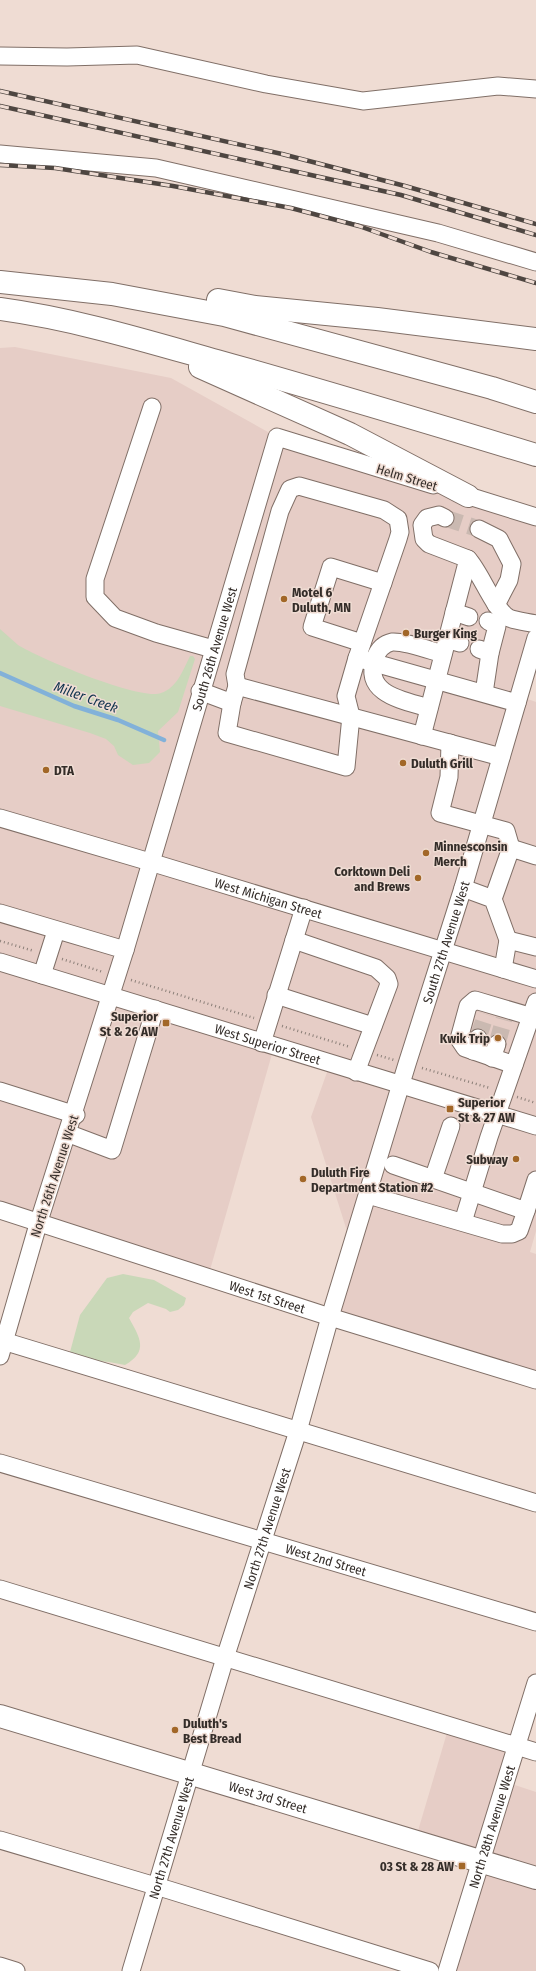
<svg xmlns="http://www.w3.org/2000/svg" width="536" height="1971" viewBox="0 0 536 1971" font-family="'Fira Sans Condensed',sans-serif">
<rect width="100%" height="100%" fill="#efdcd3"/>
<g fill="#e6cdc6">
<polygon points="15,347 171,378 277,437 536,517 536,638 519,696 536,702 536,1231 530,1252 536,1254 536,1380 330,1317 352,1247 311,1117 330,1064 274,1047 208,1277 0,1212 0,348"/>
<polygon points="449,1726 517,1746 506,1782 536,1792 536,1971 447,1971 482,1861 415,1841"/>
</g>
<g fill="#c9d8b8">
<path d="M0,629C6,634 12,640 18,645C39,658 140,701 161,693C177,688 183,670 190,656H193L195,659L178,712L158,731L160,752L149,763L133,765L118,755L114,746L106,739L90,733L0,706Z"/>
<path d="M123,1274L154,1280L186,1298L184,1305L178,1310L170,1312L166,1309L148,1303L133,1312L129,1318C140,1338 149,1351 125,1365L109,1362L78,1359L70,1352L80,1315L107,1278Z"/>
</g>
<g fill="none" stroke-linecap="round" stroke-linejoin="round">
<polyline stroke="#82b1d9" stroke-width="4.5" points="0,673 74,706 118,720 164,740"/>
<g stroke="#cab9b1" stroke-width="17" stroke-dasharray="17 8" stroke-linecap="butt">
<polyline points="445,518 479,529"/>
<polyline points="478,1038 486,1014"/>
<polyline points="497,1044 504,1019"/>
</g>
<defs>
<g id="minor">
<polyline points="0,56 67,57 137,55 266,84 363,101 498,86 536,89"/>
<polyline points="0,154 156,168 438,233 536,262"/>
<polyline points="152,407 95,579 95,597 115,618 156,633 213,649"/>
<polyline points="456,492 536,517"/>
<polyline points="479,529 499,539 512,564 509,580 496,605"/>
<path d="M468,559C481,573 494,610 509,618C516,621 528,622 536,624"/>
<polyline points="454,612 469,617"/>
<polyline points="488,621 497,626 490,653"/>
<polyline points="446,639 460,643"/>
<polyline points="362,643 312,627 331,567 383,583"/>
<polyline points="479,649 490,653 484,693"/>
<polyline points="237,686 235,674 280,511 290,489 299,486 384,510 398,519 400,532 398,539 357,658"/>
<polyline points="200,691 232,703 237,686 501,757"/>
<polyline points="232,703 227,733 346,767 351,716 346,696 357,658 517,703"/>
<path d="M429,708C403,700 363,695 375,658C378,650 383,644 392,642C405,641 429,650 443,654"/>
<polyline points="422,736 468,559 429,544 424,539 422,525 427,518 439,515 445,518"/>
<polyline points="450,743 449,777 440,813 506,831 511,848"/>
<path id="s1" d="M0,818L150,862L536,979"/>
<polyline points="463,888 493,899 508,940 503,969"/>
<polyline points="493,899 511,848 536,856"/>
<polyline points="0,913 125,950 39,1221 0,1356"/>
<polyline points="294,940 376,968 387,978 389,984 356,1072"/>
<polyline points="508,940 536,947"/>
<path id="s2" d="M125,950L277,437L433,485"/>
<path id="s3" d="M0,962L536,1126"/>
<polyline points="42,975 56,931"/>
<polyline points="276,995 373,1026"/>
<polyline points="262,1043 304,908"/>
<polyline points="473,1051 478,1038"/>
<polyline points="492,1058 497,1044"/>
<polyline points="514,1065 465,1048 459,1039 468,1006 475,1000 536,1018"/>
<polyline points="0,1091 76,1115"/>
<polyline points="67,1133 112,1150 155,1009"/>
<polyline points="393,1165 526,1211 536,1180"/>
<polyline points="433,1179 451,1126"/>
<polyline points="368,1195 502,1234 512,1234 519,1231 526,1211"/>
<path id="s4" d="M0,1210L330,1317L536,1380"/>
<polyline points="463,1222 489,1137 536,1002"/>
<polyline points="0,1340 536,1503"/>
<path id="s5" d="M0,1463L536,1622"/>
<polyline points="0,1589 536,1752"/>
<polyline points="0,1840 169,1890 430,1971"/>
<polyline points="0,1966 16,1971"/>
<path id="s6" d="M131,1971L225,1658L298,1431L330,1317L407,1064L463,888L536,638"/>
<path id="s7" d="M447,1971L536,1683"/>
</g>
<g id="major">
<path id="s8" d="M0,1716L536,1878"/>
</g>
<g id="highway">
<polyline points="0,282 112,294 224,315 492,388 536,402"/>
<polyline points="218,300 255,307 377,319 536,339"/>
<path d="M0,309C74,319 146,341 217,361C324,391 430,423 536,455"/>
<polyline points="200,367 350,434 468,496"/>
</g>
</defs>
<use href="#minor" stroke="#806f67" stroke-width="19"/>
<use href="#major" stroke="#806f67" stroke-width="24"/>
<use href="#highway" stroke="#806f67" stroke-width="24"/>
<g stroke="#8b7f78" stroke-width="2.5" stroke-dasharray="1 3" stroke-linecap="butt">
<polyline points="0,941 34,951"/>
<polyline points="62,959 103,972"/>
<polyline points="131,980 254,1018"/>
<polyline points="282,1026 350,1047"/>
<polyline points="377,1055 394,1060"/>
<polyline points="422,1068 490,1088"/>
<polyline points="517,1097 536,1103"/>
</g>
<use href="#minor" stroke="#fff" stroke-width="17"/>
<use href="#major" stroke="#fff" stroke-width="22"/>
<use href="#highway" stroke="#fff" stroke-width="22"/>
<defs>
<g id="rail">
<polyline points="0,91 282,154 405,186 536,224"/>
<polyline points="0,106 401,195 536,235"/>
<polyline points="0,165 55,168 173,186 291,208 359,226 431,252 536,283"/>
</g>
</defs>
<use href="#rail" stroke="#4e4641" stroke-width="4.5"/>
<use href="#rail" stroke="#efdcd3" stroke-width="3" stroke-dasharray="9" stroke-linecap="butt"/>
</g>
<g fill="#a26728" stroke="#efdcd3" stroke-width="1.5">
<circle cx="284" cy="599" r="4"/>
<circle cx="406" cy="633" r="4"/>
<circle cx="403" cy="763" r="4"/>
<circle cx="46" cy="770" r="4"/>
<circle cx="426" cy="853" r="4"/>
<circle cx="418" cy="878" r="4"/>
<rect x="162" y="1019" width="8" height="8" rx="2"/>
<circle cx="498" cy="1038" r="4"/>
<rect x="446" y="1105" width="8" height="8" rx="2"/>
<circle cx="516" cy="1159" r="4"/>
<circle cx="303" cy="1179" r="4"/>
<circle cx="175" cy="1730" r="4"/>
<rect x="458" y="1862" width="8" height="8" rx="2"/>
</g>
<g text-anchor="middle" stroke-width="3" stroke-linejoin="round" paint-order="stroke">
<g font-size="13" fill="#342d29" stroke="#efdcd3">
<text transform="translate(407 477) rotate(17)" y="5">Helm Street</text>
<text dy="5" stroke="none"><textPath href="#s2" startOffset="314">South 26th Avenue West</textPath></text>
<text dy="5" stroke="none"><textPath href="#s1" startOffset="280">West Michigan Street</textPath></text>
<text dy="5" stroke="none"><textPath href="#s6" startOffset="1076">South 27th Avenue West</textPath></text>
<text dy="5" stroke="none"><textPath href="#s3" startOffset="280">West Superior Street</textPath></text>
<text transform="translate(54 1176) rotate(-72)" y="5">North 26th Avenue West</text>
<text dy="5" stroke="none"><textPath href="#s4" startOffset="281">West 1st Street</textPath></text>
<text dy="5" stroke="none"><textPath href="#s6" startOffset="463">North 27th Avenue West</textPath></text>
<text dy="5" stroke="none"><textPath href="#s5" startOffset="340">West 2nd Street</textPath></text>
<text dy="5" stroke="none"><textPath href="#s8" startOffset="280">West 3rd Street</textPath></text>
<text dy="5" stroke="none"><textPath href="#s7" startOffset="151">North 28th Avenue West</textPath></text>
<text dy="5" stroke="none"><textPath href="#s6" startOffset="139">North 27th Avenue West</textPath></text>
</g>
<g font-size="13" font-weight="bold" fill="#342d29" stroke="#efdcd3" text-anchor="start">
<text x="292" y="597">Motel 6<tspan x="292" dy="15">Duluth, MN</tspan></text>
<text x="414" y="638">Burger King</text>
<text x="411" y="768">Duluth Grill</text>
<text x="54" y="775">DTA</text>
<text x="434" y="851">Minnesconsin<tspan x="434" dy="15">Merch</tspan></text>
<text x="410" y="876" text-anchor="end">Corktown Deli<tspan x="410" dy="15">and Brews</tspan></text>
<text x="158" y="1021" text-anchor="end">Superior<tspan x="158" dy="15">St &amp; 26 AW</tspan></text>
<text x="490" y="1043" text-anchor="end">Kwik Trip</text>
<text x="458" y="1107">Superior<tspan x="458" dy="15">St &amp; 27 AW</tspan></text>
<text x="508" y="1164" text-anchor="end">Subway</text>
<text x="311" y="1177">Duluth Fire<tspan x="311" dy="15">Department Station #2</tspan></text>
<text x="183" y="1728">Duluth's<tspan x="183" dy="15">Best Bread</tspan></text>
<text x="454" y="1871" text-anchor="end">03 St &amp; 28 AW</text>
</g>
<g font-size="14" font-style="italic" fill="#0f334e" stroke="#efdcd3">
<text transform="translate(86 697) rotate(20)" y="5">Miller Creek</text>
</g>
</g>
</svg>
